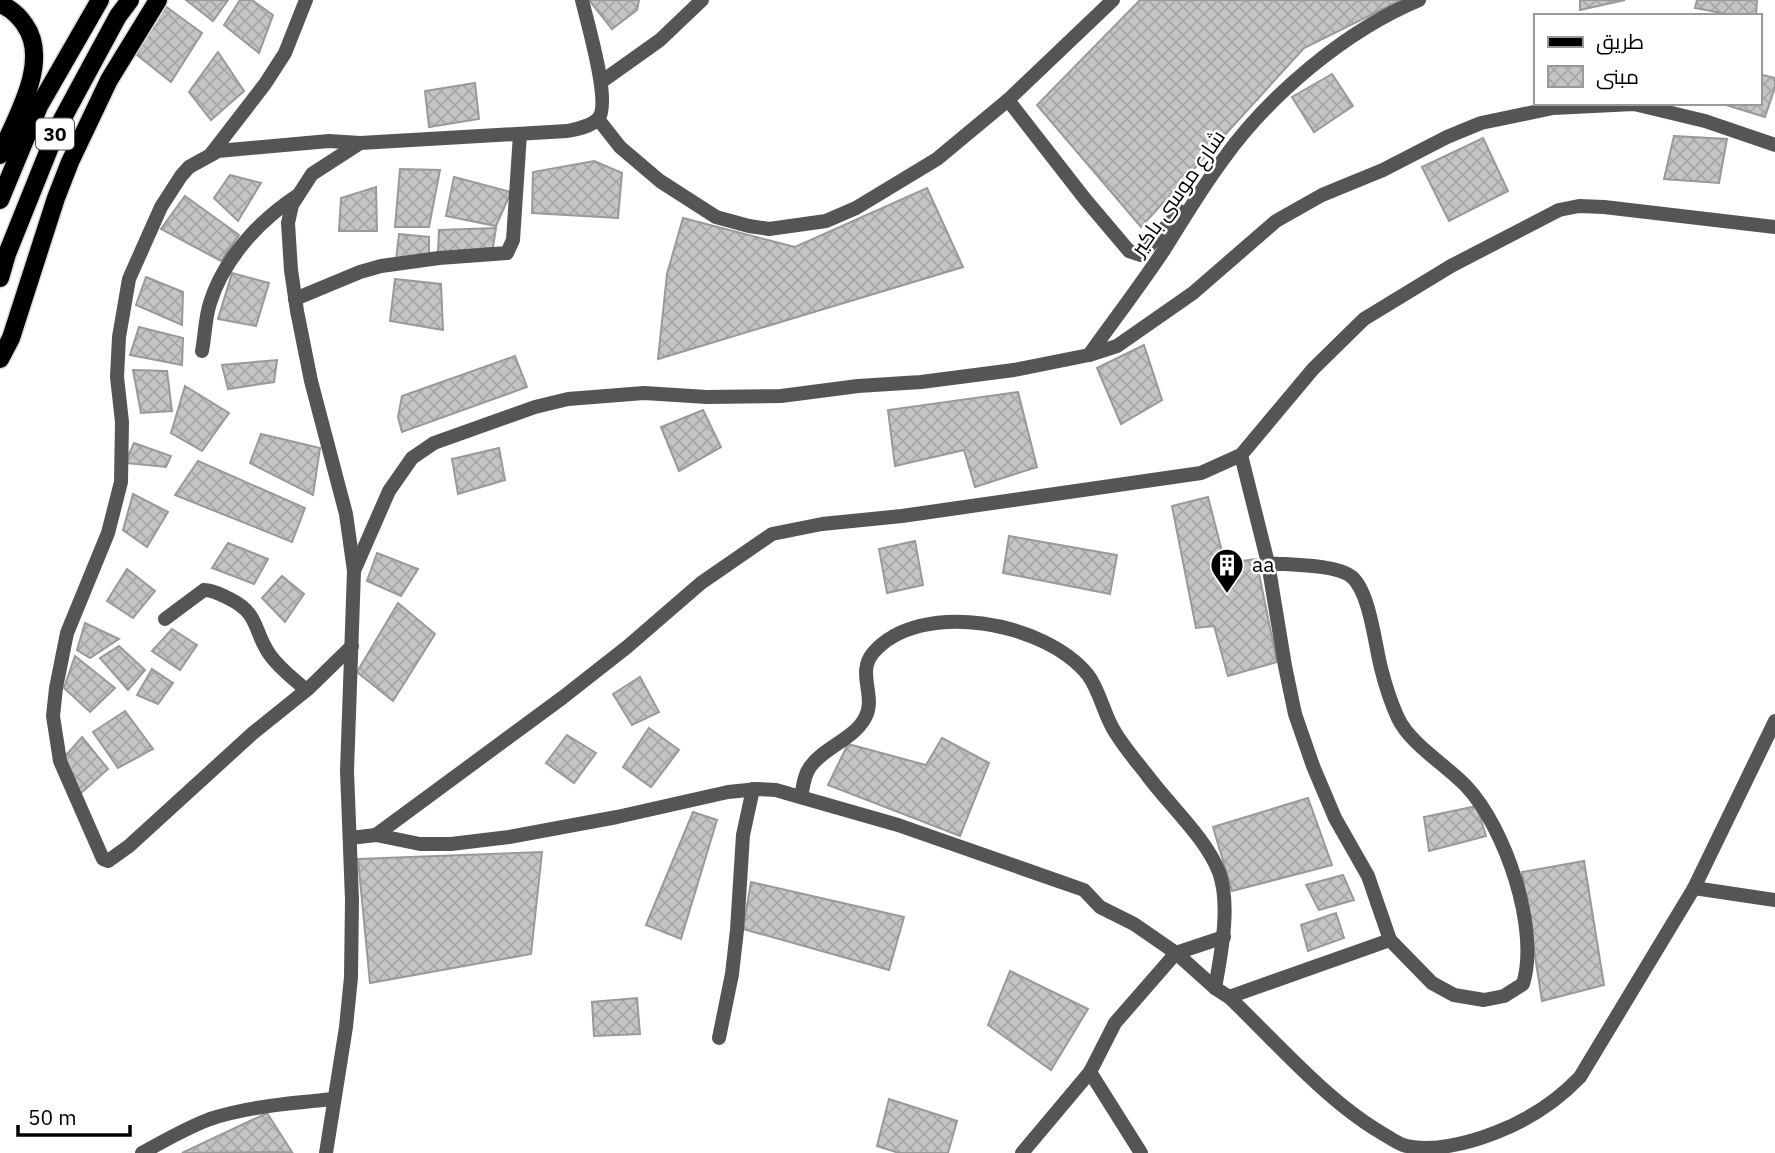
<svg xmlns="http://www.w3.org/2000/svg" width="1775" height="1153" viewBox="0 0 1775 1153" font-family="'IBM Plex Sans',Cairo,sans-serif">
<defs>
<pattern id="building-cross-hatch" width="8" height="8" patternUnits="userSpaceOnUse" patternTransform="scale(1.75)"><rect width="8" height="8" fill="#c4c4c4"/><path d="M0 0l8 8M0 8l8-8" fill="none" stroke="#a7a7a7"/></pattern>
</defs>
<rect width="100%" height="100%" fill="#fff"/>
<g fill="url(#building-cross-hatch)" stroke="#999" stroke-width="2">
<polygon points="186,0 228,0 213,21"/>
<polygon points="240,0 252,0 273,15 259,53 224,25"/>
<polygon points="589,0 639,0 637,10 612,29"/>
<polygon points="1140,0 1401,0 1304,48 1141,227 1037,105"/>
<polygon points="1580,0 1625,0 1580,10"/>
<polygon points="1697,0 1757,0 1756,16 1737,16 1695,8"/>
<polygon points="161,3 202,33 171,82 137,55"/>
<polygon points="218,52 244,91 211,120 189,92"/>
<polygon points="1332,74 1353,106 1314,132 1292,97"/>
<polygon points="1759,74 1775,78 1775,87 1765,117 1726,105 1759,103"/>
<polygon points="475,83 479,119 429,127 425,91"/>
<polygon points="1674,136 1727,139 1719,183 1664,179"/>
<polygon points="1483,138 1508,191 1449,221 1422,167"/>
<polygon points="594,161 622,173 618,218 532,213 533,172"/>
<polygon points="400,169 440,170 429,227 395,227"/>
<polygon points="230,175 261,183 238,221 214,198"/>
<polygon points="454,177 511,192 496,226 446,216"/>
<polygon points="376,187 377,231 339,231 341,198"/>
<polygon points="927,188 963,267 658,359 667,274 683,218 795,247"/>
<polygon points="185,196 239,235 221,261 161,229"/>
<polygon points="496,228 492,253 438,252 439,230"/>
<polygon points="399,234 429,237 429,257 396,260"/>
<polygon points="232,273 269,283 256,326 218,319"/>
<polygon points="146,277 183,292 182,325 136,305"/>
<polygon points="395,279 441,284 443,330 390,321"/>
<polygon points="139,327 183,338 182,365 130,355"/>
<polygon points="1144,345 1162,400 1121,424 1097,368"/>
<polygon points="515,356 527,387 402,432 398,417 402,396"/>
<polygon points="277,360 274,382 228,389 222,365"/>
<polygon points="133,370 167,371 172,411 141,413"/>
<polygon points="185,386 229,413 202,451 171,433"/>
<polygon points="1018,392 1037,467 975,487 964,450 895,466 888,410"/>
<polygon points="703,410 721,447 679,471 661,427"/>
<polygon points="261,434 320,448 313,495 250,463"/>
<polygon points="134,443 171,456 166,467 125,463"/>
<polygon points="499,448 505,480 458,494 452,459"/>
<polygon points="198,461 305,508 292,542 175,495"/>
<polygon points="133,494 168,512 147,547 123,530"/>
<polygon points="1208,497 1225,563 1256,559 1277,662 1228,676 1214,626 1196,628 1172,506"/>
<polygon points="1009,536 1117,555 1110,594 1003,573"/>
<polygon points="915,541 923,585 887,593 879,549"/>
<polygon points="228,543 268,559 254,584 212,568"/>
<polygon points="377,553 418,569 401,596 367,581"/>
<polygon points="127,569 155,591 133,618 107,601"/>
<polygon points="282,576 304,594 285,622 262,598"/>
<polygon points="398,603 435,634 393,701 357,672"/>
<polygon points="85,623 119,639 90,658 77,650"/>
<polygon points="172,629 197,645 180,670 152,651"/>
<polygon points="119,646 145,670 128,690 100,658"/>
<polygon points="75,656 115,688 90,712 64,688"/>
<polygon points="152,669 173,683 158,704 137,695"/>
<polygon points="640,677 659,712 632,725 613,694"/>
<polygon points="125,711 153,749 118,768 93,732"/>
<polygon points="649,728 679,750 651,787 623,767"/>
<polygon points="567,735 596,753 574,783 546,763"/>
<polygon points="82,737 108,769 79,795 61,761"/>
<polygon points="942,738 989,763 960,836 828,785 848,744 926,765"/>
<polygon points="1308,798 1332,865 1232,891 1213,827"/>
<polygon points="1477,806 1486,836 1429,851 1424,817"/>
<polygon points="693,812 717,820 681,939 646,925"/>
<polygon points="542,852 531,954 370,983 358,859"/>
<polygon points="1584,861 1604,985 1542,1001 1522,872"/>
<polygon points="1343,875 1354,900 1319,910 1306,885"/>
<polygon points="751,882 904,917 889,970 743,929"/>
<polygon points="1336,913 1344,938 1308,951 1301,925"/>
<polygon points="1010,971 1088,1009 1051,1070 988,1025"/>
<polygon points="637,998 640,1034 594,1036 592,1002"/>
<polygon points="889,1099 957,1121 948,1153 899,1153 877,1146"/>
<polygon points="267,1113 292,1152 182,1153"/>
</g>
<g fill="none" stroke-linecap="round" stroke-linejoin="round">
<defs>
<g id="primary">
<path d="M0,4C10,8 19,16 25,25C51,62 15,119 0,155"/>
<polyline points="0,200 39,106 100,0"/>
<polyline points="0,278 7,254 58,127 118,16 130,0"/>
<polyline points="0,359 11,338 56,198 70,162 109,80 158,0"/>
</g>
</defs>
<use href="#primary" stroke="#dbdbdb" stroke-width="21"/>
<g stroke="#555" stroke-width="14">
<polyline points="601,82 660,40 702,0"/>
<polyline points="1008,100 1085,199 1129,251 1141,255 1180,211"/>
<polyline points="598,119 620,147 660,181 716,217 749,226 769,229 826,221 856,208 937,159 1008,100 1113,0"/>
<polyline points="211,154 265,84 285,53 306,0"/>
<polyline points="295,299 360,272 381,266 439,258 507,253 513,240 520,134"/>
<path d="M202,351C205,336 205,318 210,303C224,258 260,220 298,195"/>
<path d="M1089,355C1114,320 1140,286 1164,250C1183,220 1201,189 1222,161C1269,95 1345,31 1419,0"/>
<path d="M1241,455L1268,563L1285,666L1295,714L1313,766L1335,818L1368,876L1390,940L1432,983L1454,995L1484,1000L1504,996L1523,984C1540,929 1505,827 1466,786C1446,765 1410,744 1398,718C1391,703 1385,684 1381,668C1375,645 1370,593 1352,577C1336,564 1289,565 1268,563"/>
<polyline points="354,571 389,491 412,458 434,443 535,407 568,399 644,393 707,397 781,396 858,386 921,382 1014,370 1089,355 1117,346 1193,293 1276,221 1322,195 1383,170 1447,137 1481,123 1553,108 1634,104 1705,121 1775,145"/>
<path d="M165,619L204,590C214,590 221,595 230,599C260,614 253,631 270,655C280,669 294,679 306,690"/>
<polyline points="352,646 309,688 253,733 129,846 108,861 103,859 60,761 53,716 56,688 67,633 108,533 121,482 122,422 117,377 119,337 129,279 161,207 181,176 189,167 218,151 329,141 360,143"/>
<path d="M801,797C803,787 804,775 810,767C824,747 853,740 865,718C877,697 856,673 873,653C920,598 1046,622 1088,675C1100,691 1104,715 1115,732C1124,747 1136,761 1147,775C1169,805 1206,838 1219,872C1231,905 1221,954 1215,988"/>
<polyline points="376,835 562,698 627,647 701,583 772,534 822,524 902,516 1201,473 1241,455 1313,369 1364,319 1451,266 1559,210 1579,206 1604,207 1775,227"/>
<path d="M350,838L376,835L420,844H451L509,837L617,817L728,792L758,789L776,790L793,795L898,825L1084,890L1100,907L1134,924L1176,953L1215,988L1229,997C1275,1041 1326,1100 1380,1132C1387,1136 1395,1142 1403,1145C1431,1153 1470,1143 1497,1132C1528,1120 1557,1101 1580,1077L1694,888L1775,721"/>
<polyline points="1694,888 1775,900"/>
<polyline points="1229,997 1390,940"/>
<polyline points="719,1038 732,974 737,930 743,835 753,789"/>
<polyline points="1090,1072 1141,1153"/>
<path d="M142,1153C164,1141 186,1128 210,1119C250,1106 293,1103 334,1099"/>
<path d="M326,1153L346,1027L351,977L352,900L347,771L354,571L346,514L311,381L297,311L291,270L288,223L292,205L312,174L360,143L567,131C577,129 590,127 598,119C612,104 587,22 582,0"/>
<polyline points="1022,1153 1090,1072 1115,1023 1176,953 1224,937"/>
</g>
<use href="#primary" stroke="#000" stroke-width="18"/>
</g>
<defs>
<symbol id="building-pin" viewBox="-11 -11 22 30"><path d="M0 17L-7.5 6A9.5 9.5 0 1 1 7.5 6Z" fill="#000" stroke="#fff"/><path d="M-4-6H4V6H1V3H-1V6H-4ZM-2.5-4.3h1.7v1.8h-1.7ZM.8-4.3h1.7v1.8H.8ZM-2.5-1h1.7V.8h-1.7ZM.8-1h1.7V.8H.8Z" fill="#fff"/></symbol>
</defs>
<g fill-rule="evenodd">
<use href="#building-pin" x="1208" y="546" width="38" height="52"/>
</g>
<g text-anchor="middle" stroke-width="5" stroke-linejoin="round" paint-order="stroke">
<rect fill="#fff" stroke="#4c4c4c" stroke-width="2" x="36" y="118.5" width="38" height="31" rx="5"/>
<g font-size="19" font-weight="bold" fill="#000">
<text x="55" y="141">30</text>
</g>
<g font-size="21" fill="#000" stroke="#fff">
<text transform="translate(1178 193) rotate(-55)" y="7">شارع موسى باكير</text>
</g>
<g font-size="21" fill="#000" stroke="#fff" text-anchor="start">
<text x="1252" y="572">aa</text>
</g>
</g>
<rect x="1534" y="14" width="228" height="91" fill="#ffffff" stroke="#999999" stroke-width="2"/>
<rect x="1548" y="37" width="35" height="10" fill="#000000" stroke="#999999" stroke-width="2"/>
<text x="1596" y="49" font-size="21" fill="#000000">طريق</text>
<rect x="1548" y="66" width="35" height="21" fill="url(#building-cross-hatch)" stroke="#999999" stroke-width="2"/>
<text x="1596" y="84" font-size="21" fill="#000000">مبنى</text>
<path d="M18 1125v10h112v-10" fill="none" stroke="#000000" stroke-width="3.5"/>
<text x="28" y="1125" font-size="21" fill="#000000" stroke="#ffffff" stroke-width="5" paint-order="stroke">50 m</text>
</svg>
